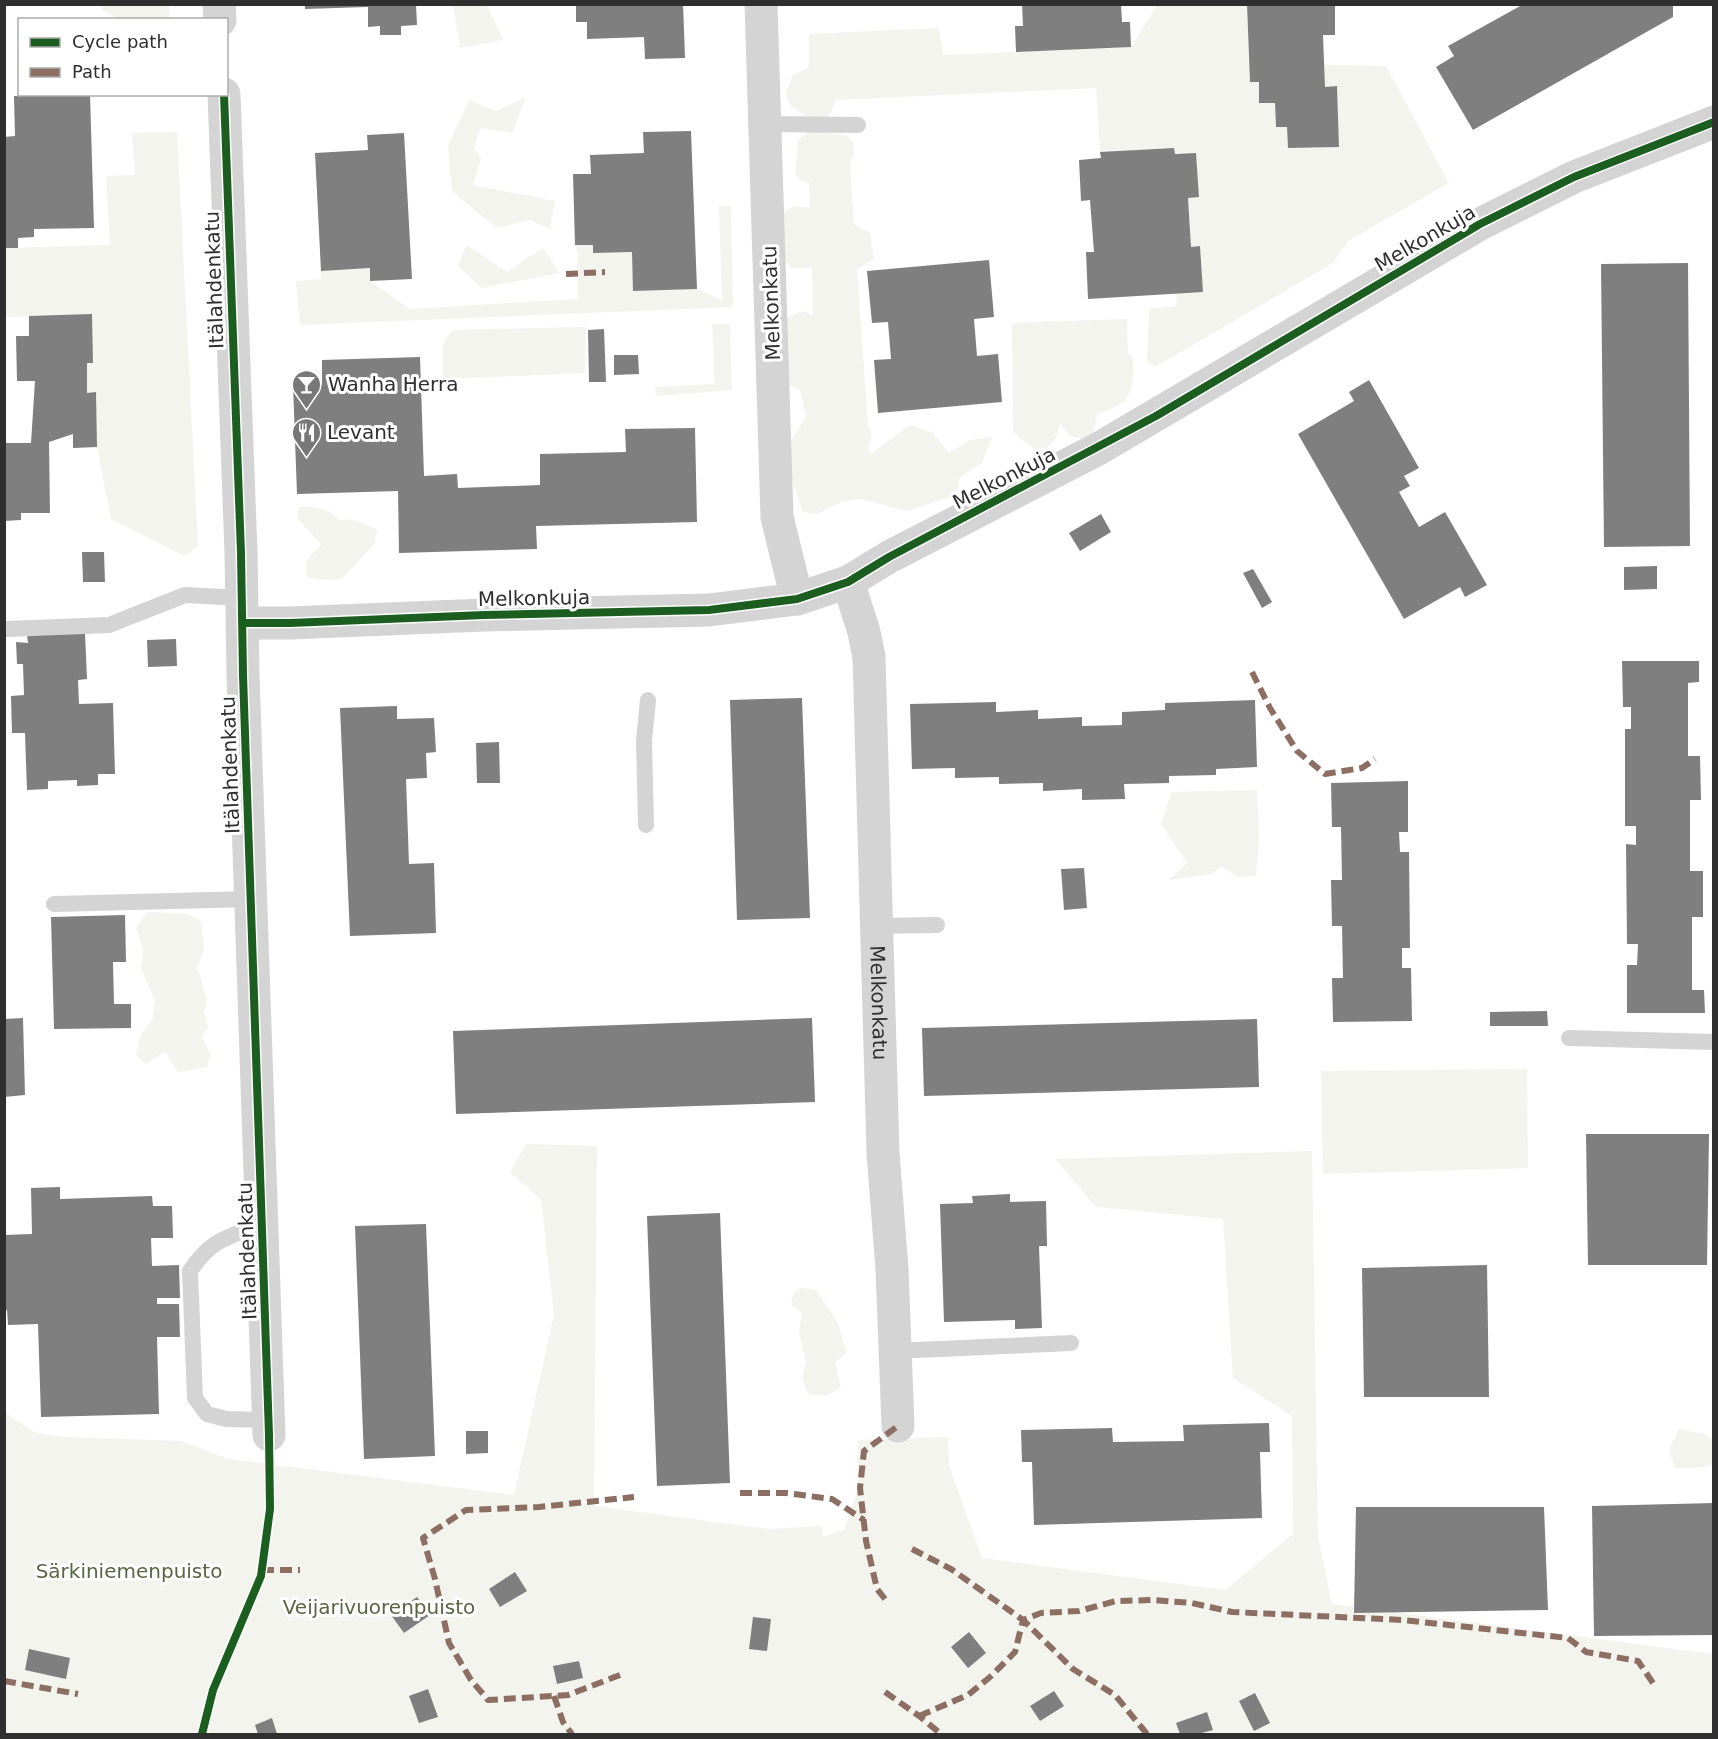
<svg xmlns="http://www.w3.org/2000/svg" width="1718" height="1739" viewBox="0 0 1718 1739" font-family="'DejaVu Sans',sans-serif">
<rect width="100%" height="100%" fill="#fff"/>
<g fill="#f2f4ed">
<polygon points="102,5 169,5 170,19 120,19 102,10"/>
<polygon points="453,5 487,5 503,40 460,48"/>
<polygon points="1157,5 1247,5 1250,81 1259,82 1260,103 1275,103 1276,127 1287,127 1288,148 1339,147 1337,87 1325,87 1324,65 1386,66 1449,183 1348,241 1333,263 1155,367 1147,361 1149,309 1176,306 1177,293 1203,292 1200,246 1191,247 1188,198 1199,196 1196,153 1100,152 1096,88 836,100 828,118 813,121 791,106 786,94 792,76 809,67 809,34 939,28 943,55 1131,47"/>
<polygon points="526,97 512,133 480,128 474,148 481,158 473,185 555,201 550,229 530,220 496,228 452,191 448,145 469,100 496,111"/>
<polygon points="810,130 849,136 849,140 853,142 854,155 850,161 854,224 870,233 874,259 857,269 868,426 872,431 869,446 870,455 910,425 933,433 949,453 969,440 992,437 982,463 960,477 956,495 907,511 860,499 841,502 818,514 803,512 790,474 790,443 806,416 800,391 782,381 780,320 803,311 813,315 812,268 791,268 785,259 775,218 794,206 810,208 809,183 800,181 795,173 798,141"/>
<polygon points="177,132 198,546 184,556 111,519 97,447 96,393 87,393 87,363 93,362 92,315 5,317 4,248 110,245 106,176 135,175 132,133"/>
<polygon points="719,206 731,206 733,307 300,325 296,281 321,279 321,271 370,268 370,281 410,309 578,299 578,255 575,245 593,245 594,253 632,252 634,291 697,289 722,300"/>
<polygon points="467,245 507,272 543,248 560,273 481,288 458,266"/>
<path d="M1127,319L1128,354L1132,356C1136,386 1131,407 1098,413L1092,436L1085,440L1070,436L1060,423L1056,438L1047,448C1029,450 1026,442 1013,432L1012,323Z"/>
<polygon points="712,324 730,324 732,390 656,396 655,387 715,384"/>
<polygon points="586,327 585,373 443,379 443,344 452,330"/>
<path d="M299,507C314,506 330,508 339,520C354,518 363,522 377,530L375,543L342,579L327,580L308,578C304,561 308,555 322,545L297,518Z"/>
<polygon points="1257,790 1259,839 1256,876 1238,877 1221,866 1211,874 1169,880 1187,863 1161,824 1172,792"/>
<path d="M147,912L188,914L201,922L204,948L197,969C203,979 201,988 207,999L204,1011L208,1028L201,1037L211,1054L207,1067L179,1072L171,1062L166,1051L146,1064L136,1055L141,1034L153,1019L155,1000L141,969L143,950L136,928Z"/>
<polygon points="1527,1069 1528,1168 1323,1174 1321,1071"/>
<polygon points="526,1144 597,1146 594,1506 768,1529 822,1526 823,1535 825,1536 844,1530 858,1490 858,1440 948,1437 949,1465 982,1558 1225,1590 1293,1534 1292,1416 1233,1378 1223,1219 1096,1207 1055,1159 1312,1151 1318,1537 1332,1604 1713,1654 1713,1734 5,1734 4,1412 36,1433 65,1437 181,1441 228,1459 514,1495 554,1315 541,1200 510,1172"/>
<polygon points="800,1288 816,1290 838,1323 846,1352 835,1363 841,1387 827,1396 808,1394 802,1377 806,1361 799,1332 802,1313 791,1304 794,1292"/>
<polygon points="1679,1429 1705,1434 1713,1440 1713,1465 1695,1468 1675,1468 1669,1450"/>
</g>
<g fill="#7f7f7f">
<polygon points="305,4 416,4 417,25 401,26 401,35 380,35 380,26 368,27 368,7 305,9"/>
<polygon points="576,4 683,4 685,58 645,59 644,37 587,39 587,22 576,22"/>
<polygon points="1022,4 1121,4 1122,22 1130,22 1131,47 1016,52 1015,26 1023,26"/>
<polygon points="1247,4 1335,4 1335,35 1323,35 1325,87 1337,86 1339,147 1288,148 1287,127 1276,127 1275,103 1259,103 1259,82 1250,82"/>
<polygon points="1522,5 1673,5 1673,17 1473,130 1436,67 1454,56 1448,46"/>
<polygon points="90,94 94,228 34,229 34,237 18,238 18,248 4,248 4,137 15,136 14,96"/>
<polygon points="691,131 697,289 633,291 632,252 593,253 593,245 575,245 573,174 591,174 590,155 644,153 643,132"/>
<polygon points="404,133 412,279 370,281 370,268 321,271 315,153 368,150 367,135"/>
<polygon points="1174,148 1175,154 1196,153 1199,197 1188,198 1191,247 1200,246 1203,292 1088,299 1086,252 1094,252 1090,200 1081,201 1079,160 1101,158 1100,152"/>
<polygon points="989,260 994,317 974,319 977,356 998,354 1002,402 878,413 874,360 891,359 888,322 872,323 867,271"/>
<polygon points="1688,263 1690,546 1604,547 1601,264"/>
<polygon points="92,314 93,363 87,363 87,393 96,392 97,447 73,448 73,434 49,442 50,513 21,513 21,520 4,521 4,443 31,443 35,381 17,381 16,336 29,336 29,316"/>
<polygon points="604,329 606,382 589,382 588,330"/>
<polygon points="614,355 638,355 639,374 614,375"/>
<polygon points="420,357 424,476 457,474 458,488 540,485 540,454 626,452 625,429 695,428 697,522 536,526 537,549 399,553 398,491 297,494 293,385 322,385 322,360"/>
<polygon points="1369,380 1419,468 1404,476 1410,486 1399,492 1419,527 1445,512 1487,585 1465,597 1460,587 1404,619 1298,434 1354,401 1349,392"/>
<polygon points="1101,514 1111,532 1080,551 1069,533"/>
<polygon points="82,552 104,552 105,582 83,582"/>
<polygon points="1657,566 1657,589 1624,590 1624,567"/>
<polygon points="1253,569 1272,602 1262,608 1243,573"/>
<polygon points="85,633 87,679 78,680 79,704 113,703 115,774 98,774 98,785 77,786 77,780 48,781 48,789 27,790 25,733 12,733 11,696 24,695 23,664 17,664 16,642 28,643 27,635"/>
<polygon points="176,639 177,666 148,667 147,640"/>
<polygon points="1622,661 1699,661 1699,682 1688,683 1688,756 1700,756 1701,800 1690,800 1690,871 1703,871 1703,917 1692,917 1692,990 1704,990 1705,1013 1627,1013 1627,965 1637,965 1638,944 1627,944 1626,844 1636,845 1636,826 1625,826 1625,729 1631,729 1631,707 1623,707"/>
<polygon points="802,698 810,918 737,920 730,700"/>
<polygon points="1255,700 1257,767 1216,769 1216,775 1169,776 1169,783 1124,784 1125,799 1082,800 1082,789 1043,791 1043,783 999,784 999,777 955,778 955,768 912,769 910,704 996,702 996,712 1038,710 1038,719 1082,717 1082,726 1122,725 1122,712 1165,710 1165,703"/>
<polygon points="397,706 397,719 434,718 436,752 426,753 427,778 406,779 409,864 434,863 436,933 350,936 340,708"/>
<polygon points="499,742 500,783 477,783 476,743"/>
<polygon points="1408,781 1408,832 1399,832 1400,852 1409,852 1410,948 1402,948 1402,968 1411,968 1412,1021 1333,1022 1332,978 1343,978 1342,926 1332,926 1331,880 1342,880 1341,827 1332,827 1331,783"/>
<polygon points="1084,868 1087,908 1064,910 1061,869"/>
<polygon points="125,915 126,962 113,962 114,1004 131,1004 131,1028 54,1029 51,917"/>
<polygon points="1547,1011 1548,1026 1490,1026 1490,1012"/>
<polygon points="23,1018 25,1095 4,1097 4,1019"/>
<polygon points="812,1018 815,1102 456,1114 453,1031"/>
<polygon points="1257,1019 1259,1087 924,1096 922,1028"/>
<polygon points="1586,1134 1709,1134 1707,1265 1588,1265"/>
<polygon points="60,1187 60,1199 152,1196 153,1206 172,1206 173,1238 151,1238 152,1266 179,1265 180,1298 157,1298 157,1304 179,1304 180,1337 157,1337 159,1414 41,1417 38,1324 8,1325 7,1310 5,1310 5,1235 32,1234 31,1188"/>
<polygon points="1010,1194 1010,1202 1046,1201 1047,1246 1039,1246 1042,1328 1015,1329 1015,1320 944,1322 940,1204 973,1203 972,1196"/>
<polygon points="720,1213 730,1483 657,1486 647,1216"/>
<polygon points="426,1224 435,1456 364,1459 355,1226"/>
<polygon points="1487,1265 1489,1397 1364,1397 1362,1268"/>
<polygon points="1269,1423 1270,1452 1260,1452 1262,1518 1034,1525 1032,1462 1022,1462 1021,1430 1112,1428 1113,1442 1184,1441 1183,1425"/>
<polygon points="466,1431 488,1431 488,1453 466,1454"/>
<polygon points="1714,1503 1714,1635 1594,1636 1592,1506"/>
<polygon points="1356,1507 1544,1507 1548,1610 1354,1613"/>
<polygon points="515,1572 527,1591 500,1607 489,1589"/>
<polygon points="417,1597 430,1615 404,1633 391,1615"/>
<polygon points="753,1617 771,1619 767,1651 749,1649"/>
<polygon points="969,1632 986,1653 968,1668 951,1647"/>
<polygon points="29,1649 70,1658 66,1679 25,1670"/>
<polygon points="579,1661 583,1678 557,1684 553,1666"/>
<polygon points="428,1689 438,1717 419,1723 409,1696"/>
<polygon points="1054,1691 1064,1706 1040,1721 1030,1706"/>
<polygon points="1255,1693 1270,1723 1254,1731 1239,1701"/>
<polygon points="1207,1712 1213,1730 1198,1734 1180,1734 1176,1723"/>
<polygon points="272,1718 277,1734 258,1734 255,1725"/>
</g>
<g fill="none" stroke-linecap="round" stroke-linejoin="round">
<g stroke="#d4d4d4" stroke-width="16">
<polyline points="765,124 858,125"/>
<polyline points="7,629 109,625 185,595 242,598"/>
<polyline points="646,825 644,741 648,700"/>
<polyline points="54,904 251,899"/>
<polyline points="876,926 937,925"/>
<polyline points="1569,1038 1714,1042"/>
<path d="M262,1224C227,1238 212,1238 190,1271L195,1398L207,1414L226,1419L269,1420"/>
<polyline points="894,1351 1071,1343"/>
</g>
<g stroke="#d4d4d4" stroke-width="33">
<polyline points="219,4 220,20"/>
<polyline points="224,94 241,553 243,675 269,1435"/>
<path id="s1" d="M848,582L864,632L869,657L883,1153L892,1269L898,1426"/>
<polyline points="243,623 290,623 484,615 709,610 797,599 777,517 761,4"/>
</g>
<polyline stroke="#d4d4d4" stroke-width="33" points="797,599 848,582 889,557 1098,449 1480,224 1574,177 1714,122"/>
<g stroke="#8d6e63" stroke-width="6" stroke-dasharray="12 6" stroke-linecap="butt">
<polyline points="566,274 605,272"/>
<polyline points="1252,672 1270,708 1297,751 1325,774 1362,768 1375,759"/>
<polyline points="740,1493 786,1493 832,1499 864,1520"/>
<polyline points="912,1549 951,1569 1023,1620 1015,1652 990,1677 968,1695 919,1716"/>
<polyline points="262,1570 300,1570"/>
<polyline points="885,1599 877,1589 866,1541 860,1488 864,1451 898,1426"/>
<polyline points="620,1675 568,1695 488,1700 471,1680 449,1643 435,1579 423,1538 466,1510 539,1507 634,1497"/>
<polyline points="4,1681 78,1694"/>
<polyline points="885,1692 919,1716 941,1734"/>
<polyline points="554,1696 563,1722 572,1734"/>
<polyline points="1147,1734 1115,1695 1073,1669 1023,1620 1041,1613 1079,1611 1116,1601 1153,1600 1192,1603 1232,1612 1403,1620 1568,1638 1586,1652 1638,1661 1655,1686"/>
</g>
<defs>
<g id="cycleway">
<polyline points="243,623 290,623 484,615 709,610 797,599 848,582 889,557 1156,416 1480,224 1574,177 1714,122"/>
<polyline points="202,1734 213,1690 261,1576 270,1509 269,1435 243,675 241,553 224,94"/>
</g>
</defs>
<use href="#cycleway" stroke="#fff" stroke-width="11"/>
<use href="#cycleway" stroke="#1b5e20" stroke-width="8"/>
</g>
<defs>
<symbol id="bar-pin" viewBox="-11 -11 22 30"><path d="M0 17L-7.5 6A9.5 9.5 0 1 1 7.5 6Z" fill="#787878" stroke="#fff"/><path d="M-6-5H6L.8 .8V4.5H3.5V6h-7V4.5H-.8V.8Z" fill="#fff"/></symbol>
<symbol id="restaurant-pin" viewBox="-11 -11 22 30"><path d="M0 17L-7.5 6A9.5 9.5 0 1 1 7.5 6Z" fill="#787878" stroke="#fff"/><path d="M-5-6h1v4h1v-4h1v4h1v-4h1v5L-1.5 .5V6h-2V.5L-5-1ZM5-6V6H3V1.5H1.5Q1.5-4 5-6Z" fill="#fff"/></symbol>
</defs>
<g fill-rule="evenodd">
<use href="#bar-pin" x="290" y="368" width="33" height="45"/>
<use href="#restaurant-pin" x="290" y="416" width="33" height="45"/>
</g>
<g text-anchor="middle" stroke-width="6" stroke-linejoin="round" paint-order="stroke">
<g font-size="20" fill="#2f2f2f" stroke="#fff">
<text transform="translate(1425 238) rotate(-30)" y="7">Melkonkuja</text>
<text transform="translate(214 280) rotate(-92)" y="7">Itälahdenkatu</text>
<text transform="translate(771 303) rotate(-92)" y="7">Melkonkatu</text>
<text transform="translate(1004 478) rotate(-27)" y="7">Melkonkuja</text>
<text transform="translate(534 598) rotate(-1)" y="7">Melkonkuja</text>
<text transform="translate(230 765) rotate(-92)" y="7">Itälahdenkatu</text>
<text dy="7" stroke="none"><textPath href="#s1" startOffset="424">Melkonkatu</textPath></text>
<text transform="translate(247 1251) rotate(-92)" y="7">Itälahdenkatu</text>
</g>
<g font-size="20" fill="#2f2f2f" stroke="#fff" text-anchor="start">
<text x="328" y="391">Wanha Herra</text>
<text x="327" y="439">Levant</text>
</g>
<g font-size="20" fill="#586641" stroke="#fff">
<text x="129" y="1578">Särkiniemenpuisto</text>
<text x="379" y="1614">Veijarivuorenpuisto</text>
</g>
</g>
<rect width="1718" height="1739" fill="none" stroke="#2f2f2f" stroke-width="12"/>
<rect x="18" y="18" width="210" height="78" fill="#ffffff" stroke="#acacac" stroke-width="1.5"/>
<rect x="30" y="38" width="30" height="9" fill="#1b5e20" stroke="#acacac" stroke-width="1.5"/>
<text x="72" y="48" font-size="18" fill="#2f2f2f">Cycle path</text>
<rect x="30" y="68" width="30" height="9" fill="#8d6e63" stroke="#acacac" stroke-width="1.5"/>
<text x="72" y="78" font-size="18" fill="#2f2f2f">Path</text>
</svg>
